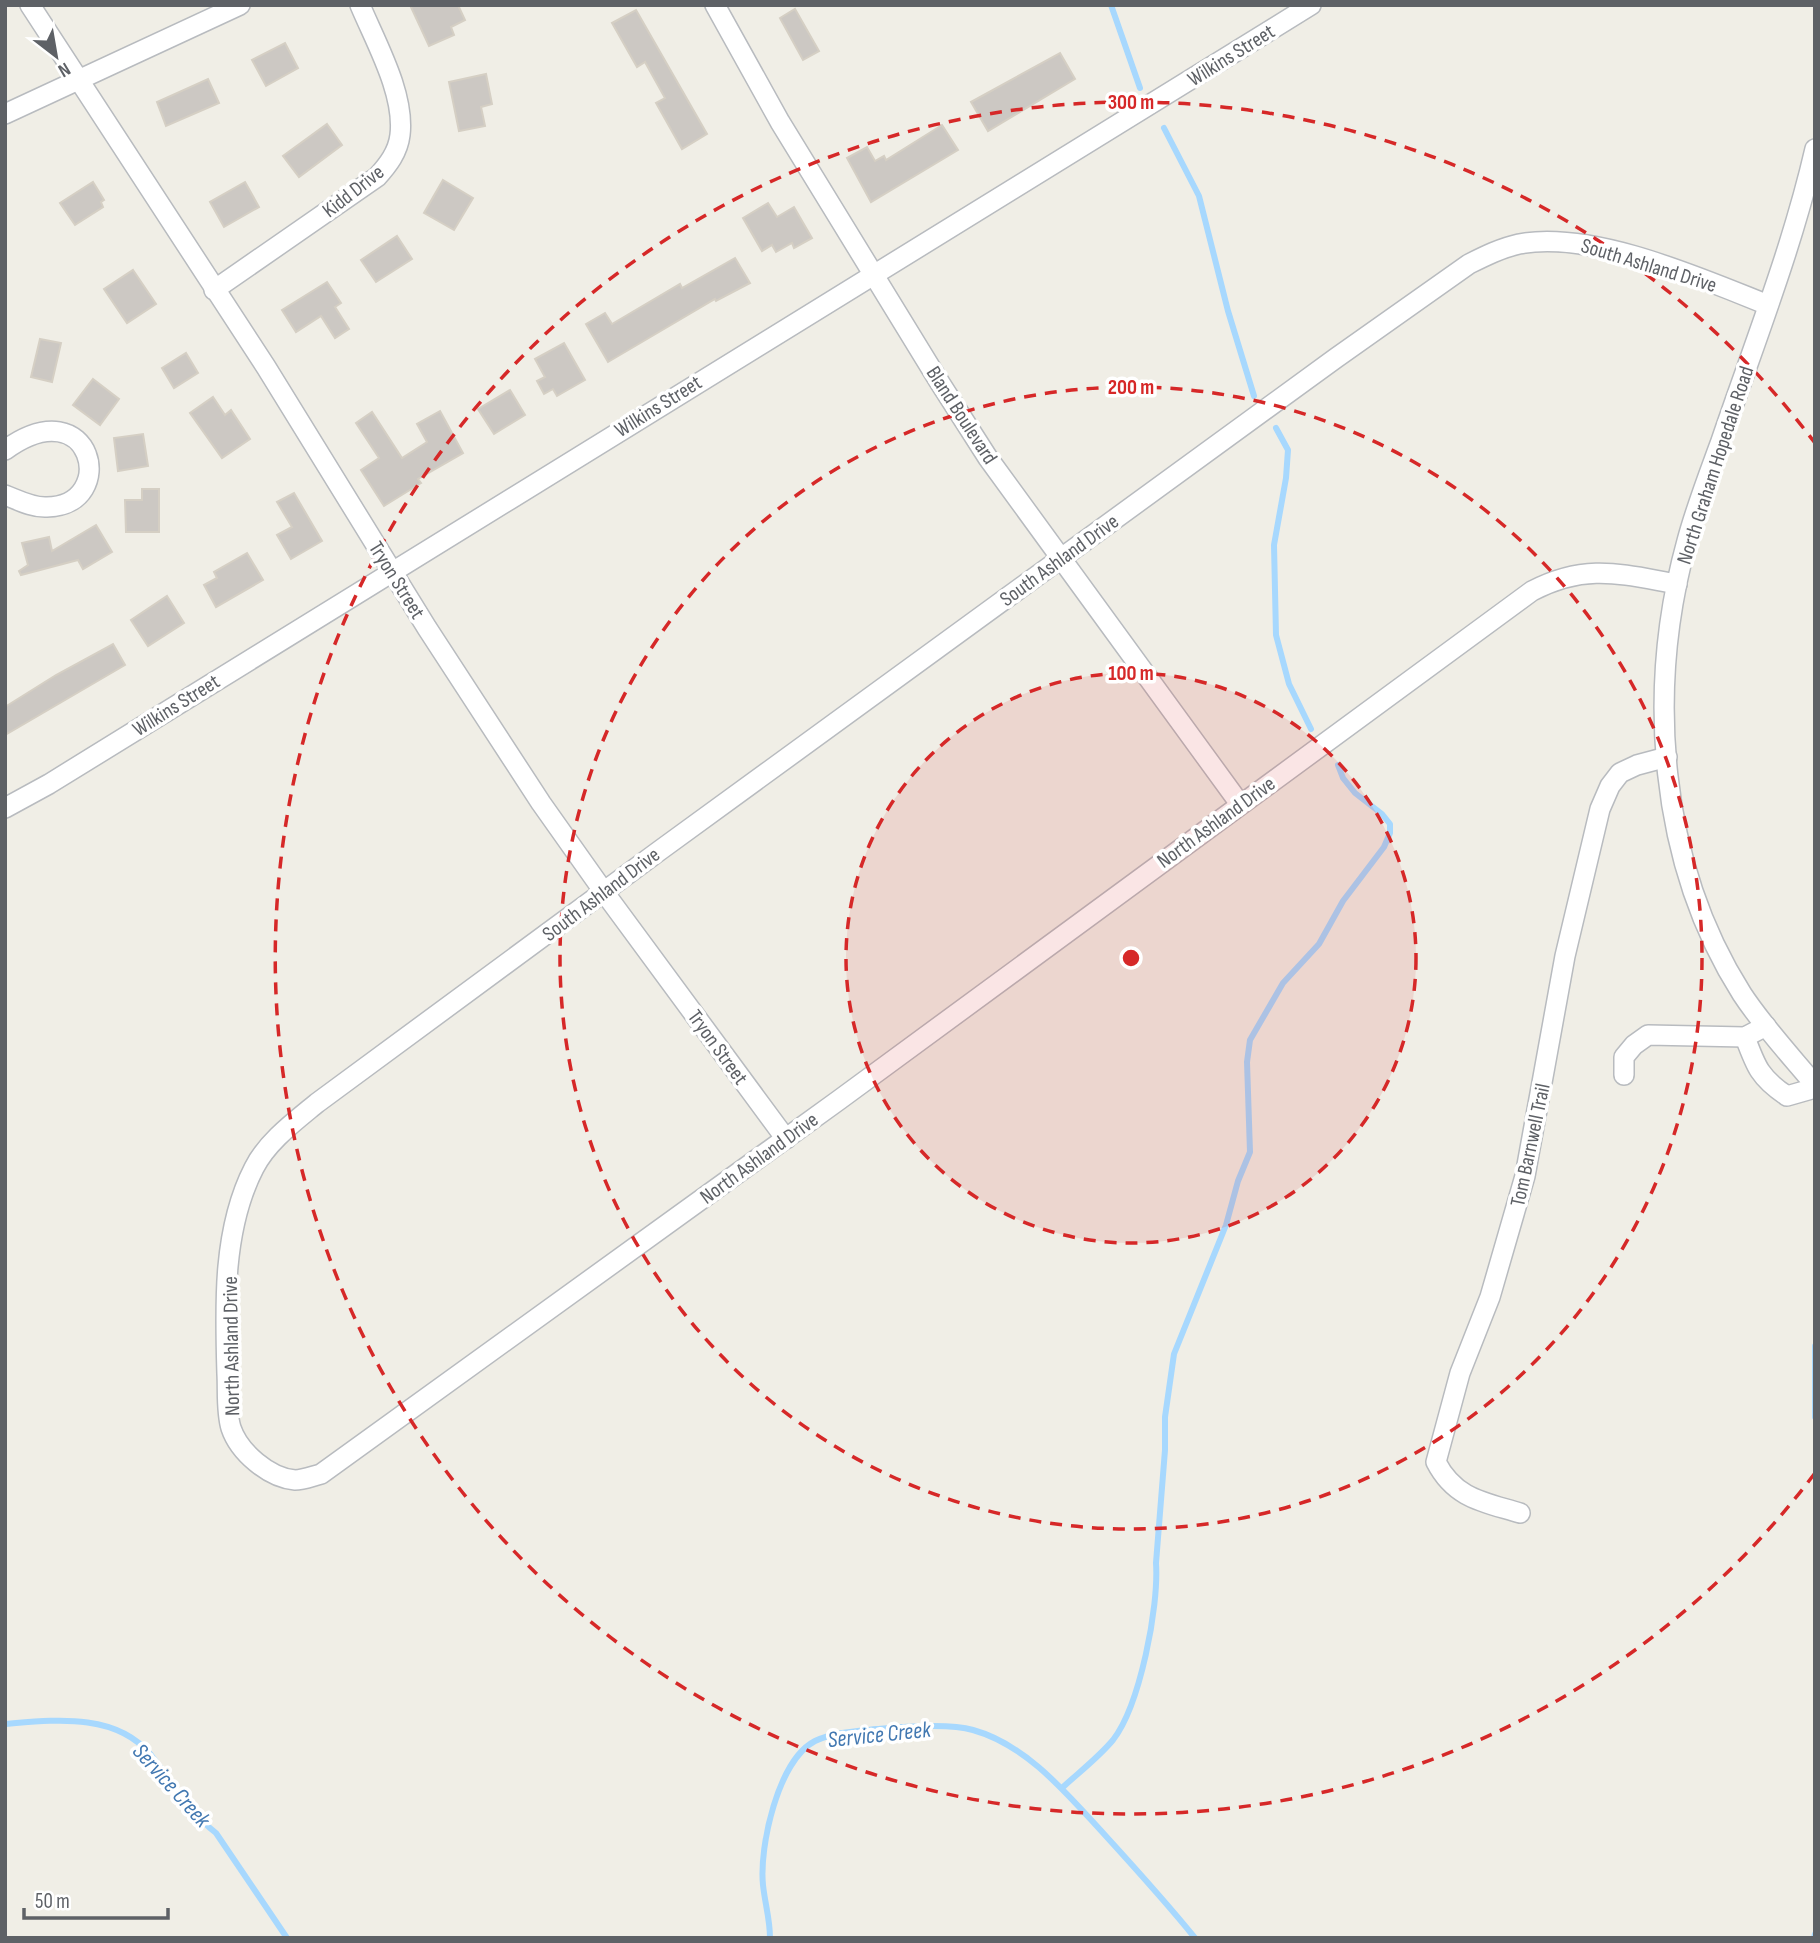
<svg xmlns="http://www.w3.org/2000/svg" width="1820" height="1943" viewBox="0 0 1820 1943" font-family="'Sofia Sans Condensed',sans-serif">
<rect width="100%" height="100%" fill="#f0eee6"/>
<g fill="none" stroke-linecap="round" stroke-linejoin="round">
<g stroke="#a7d8fe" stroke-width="6">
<polyline points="1111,5 1140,88"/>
<polyline points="1164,128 1199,196 1228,311 1254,396"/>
<polyline points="1276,428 1288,450 1286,478 1274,545 1276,635 1289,684 1311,729"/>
<polyline points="1815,1346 1815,1417"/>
<path d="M5,1724C54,1720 116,1712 151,1755C172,1782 189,1812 216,1833L287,1938"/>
<path d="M1062,1788C1078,1773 1098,1758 1113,1740C1140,1705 1159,1607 1156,1563L1165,1450V1417L1174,1354L1226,1225L1238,1181L1250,1152L1247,1062L1250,1040L1283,983L1319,944L1343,901L1384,847L1390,833V824L1382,814L1355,793L1343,778L1338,765"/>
<path d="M770,1938C770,1919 765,1904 763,1885C759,1847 778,1760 815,1741C833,1732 858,1731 877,1729C903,1727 949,1723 973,1730C1027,1745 1067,1794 1104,1834C1135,1868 1166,1902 1195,1938"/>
<polyline points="1814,1938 1815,1934"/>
</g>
</g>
<g fill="#ccc8c3" stroke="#d5cfc4" stroke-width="2">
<polygon points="410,5 458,5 465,20 451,27 454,35 429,46"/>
<polygon points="795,9 819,51 803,60 780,18"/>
<polygon points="636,10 707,134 682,149 656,103 665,98 645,62 637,67 612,23"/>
<polygon points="285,43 298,68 266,86 252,60"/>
<polygon points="1060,53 1075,79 988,131 971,102"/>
<polygon points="486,74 492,104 481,107 485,126 459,131 449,82"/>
<polygon points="208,79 219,103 166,126 157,102"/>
<polygon points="327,124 342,145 299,177 283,156"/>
<polygon points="942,125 958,150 871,202 847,158 867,147 875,161 884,156 886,160"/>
<polygon points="443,180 473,198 454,230 424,213"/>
<polygon points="93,182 104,200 101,202 103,207 75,225 60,203"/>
<polygon points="245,182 259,207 224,227 210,202"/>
<polygon points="768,203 777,217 794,207 812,238 794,248 792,243 776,252 772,245 762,251 743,218"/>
<polygon points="397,236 412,259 376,282 361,260"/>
<polygon points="735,258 750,283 716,301 715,299 608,362 586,324 605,313 612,324 680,284 682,288"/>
<polygon points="133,270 156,304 127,323 104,289"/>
<polygon points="327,282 341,303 335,307 349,329 335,338 321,316 296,332 282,310"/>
<polygon points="40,339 61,343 52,382 31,377"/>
<polygon points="564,343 585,380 557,396 553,389 544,394 537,381 545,377 535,359"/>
<polygon points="186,353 198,373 174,388 162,368"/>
<polygon points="93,379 119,399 100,425 73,405"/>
<polygon points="510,390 525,415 494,434 478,409"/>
<polygon points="213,397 225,415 231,410 250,439 222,458 190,413"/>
<polygon points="440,411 463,453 418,479 421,483 384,506 361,470 379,458 356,423 372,412 402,458 427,442 417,424"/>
<polygon points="143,434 148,466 118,471 114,438"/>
<polygon points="142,489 159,489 159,532 126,532 125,500 142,500"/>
<polygon points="294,493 322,541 291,559 277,535 292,527 277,502"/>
<polygon points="96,525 112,552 83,569 78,560 21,575 19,571 28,565 22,543 49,537 52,551"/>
<polygon points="247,553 263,580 216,607 204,585 217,578 214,572"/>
<polygon points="167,596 184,623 148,646 131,620"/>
<polygon points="113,644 125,665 5,735 5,707 56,675"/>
</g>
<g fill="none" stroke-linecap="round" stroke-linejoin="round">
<defs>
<g id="minor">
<polyline points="30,5 266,367 427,628 541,803 604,892 786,1139"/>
<polyline points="715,5 780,122 940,383 988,458 1240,804"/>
<polyline points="5,114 240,5"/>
<path d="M1815,149C1792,249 1754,344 1721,441C1709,474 1696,507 1687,541C1646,689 1658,862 1742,994C1763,1026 1790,1055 1815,1085"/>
<path d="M214,290L377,177C388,165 398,152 400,135C405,94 376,43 360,5"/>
<path d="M5,450C93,386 120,506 47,507C33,508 18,500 5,495"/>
<path d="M1677,584C1620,574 1586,563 1532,591L839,1100L321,1474C313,1476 303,1480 295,1480C269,1478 239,1452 231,1428C226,1412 228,1390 227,1374C225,1307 222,1230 254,1168C267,1142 294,1122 317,1103L659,851L1336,358L1469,264C1485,256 1501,248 1519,244C1592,230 1700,278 1768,305"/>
<polyline points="5,808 49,784 1311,5"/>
<path d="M1745,1037C1756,1067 1760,1078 1787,1096L1815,1088"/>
<polyline points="1624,1075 1624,1057 1634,1045 1648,1035 1745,1037 1766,1026"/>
<path d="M1520,1513C1484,1502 1455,1499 1436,1462L1460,1373L1490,1297L1525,1176L1565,956L1600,809L1610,786L1620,773L1637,765L1667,757"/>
</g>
</defs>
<use href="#minor" stroke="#b8bbbf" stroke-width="22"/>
<use href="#minor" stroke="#fff" stroke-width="19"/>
</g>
<circle cx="1131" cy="958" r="285" fill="#d62828" fill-opacity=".12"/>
<g fill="none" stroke="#d62828" stroke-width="3.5" stroke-dasharray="12 9">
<circle cx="1131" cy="958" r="285"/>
<circle cx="1131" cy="958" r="571"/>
<path d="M1815 1473A856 856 0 1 1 1815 443"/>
</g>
<g text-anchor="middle" stroke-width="7" stroke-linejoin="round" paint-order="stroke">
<g font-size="21" fill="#5e6166" stroke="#fff">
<text transform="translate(1231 55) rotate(-32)" y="7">Wilkins Street</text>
<text transform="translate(353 191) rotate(-38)" y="7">Kidd Drive</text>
<text transform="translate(1649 265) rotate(17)" y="7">South Ashland Drive</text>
<text transform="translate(658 406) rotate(-32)" y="7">Wilkins Street</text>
<text transform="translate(962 415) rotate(57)" y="7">Bland Boulevard</text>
<text transform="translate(1715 465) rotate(-72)" y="7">North Graham Hopedale Road</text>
<text transform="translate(1059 560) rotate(-36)" y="7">South Ashland Drive</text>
<text transform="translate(397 580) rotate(58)" y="7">Tryon Street</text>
<text transform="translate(176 705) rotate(-32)" y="7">Wilkins Street</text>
<text transform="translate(1216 822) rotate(-36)" y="7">North Ashland Drive</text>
<text transform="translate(601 894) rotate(-37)" y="7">South Ashland Drive</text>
<text transform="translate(718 1047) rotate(54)" y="7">Tryon Street</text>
<text transform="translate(1530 1145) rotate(-78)" y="7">Tom Barnwell Trail</text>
<text transform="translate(759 1158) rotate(-36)" y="7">North Ashland Drive</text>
<text transform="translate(231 1346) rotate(-91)" y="7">North Ashland Drive</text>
</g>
<g font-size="23" font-style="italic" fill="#4278b1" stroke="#fff">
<text transform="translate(879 1734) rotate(-6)" y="8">Service Creek</text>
<text transform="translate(172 1785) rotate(48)" y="8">Service Creek</text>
</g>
</g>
<circle cx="1131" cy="958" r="10" fill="#d62828" stroke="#fff" stroke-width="3.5"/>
<g font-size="21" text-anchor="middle" font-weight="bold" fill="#d62828" stroke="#fff" stroke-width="7" stroke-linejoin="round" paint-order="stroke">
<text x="1131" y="109">300 m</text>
<text x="1131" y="394">200 m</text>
<text x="1131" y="680">100 m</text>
</g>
<rect width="1820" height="1943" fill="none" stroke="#5e6166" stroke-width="14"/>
<g transform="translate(56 56) rotate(149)" stroke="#ffffff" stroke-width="5" paint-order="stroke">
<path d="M0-5L12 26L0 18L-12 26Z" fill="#5e6166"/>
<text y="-10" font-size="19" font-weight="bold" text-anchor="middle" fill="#5e6166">N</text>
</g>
<path d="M24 1908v10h144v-10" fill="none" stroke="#5e6166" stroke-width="3.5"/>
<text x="35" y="1908" font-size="21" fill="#5e6166" stroke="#ffffff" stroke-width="5" paint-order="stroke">50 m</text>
</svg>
